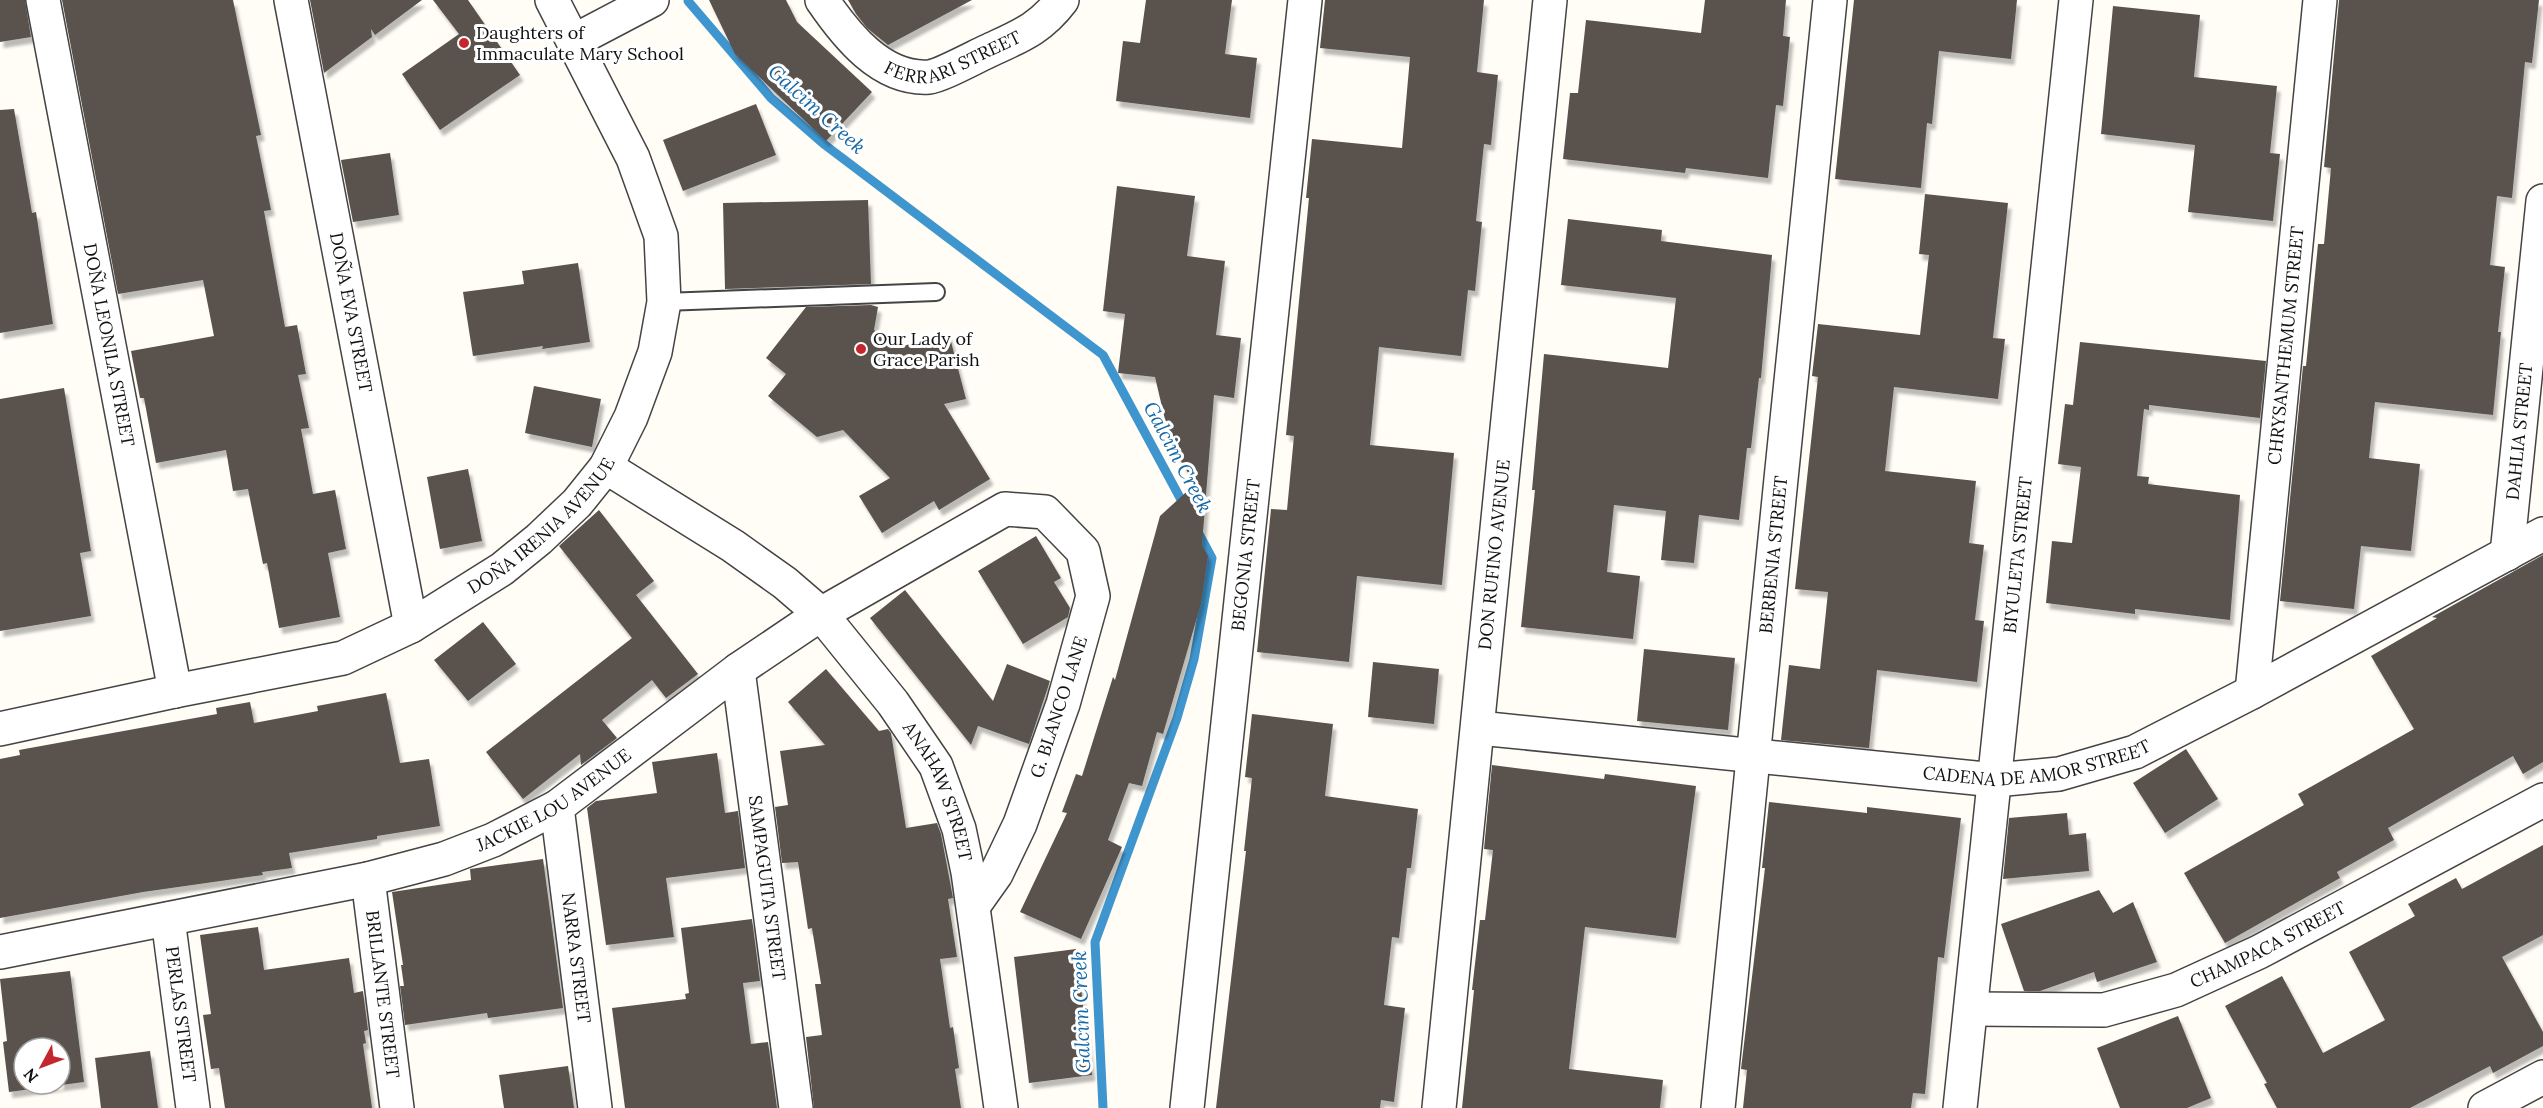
<svg xmlns="http://www.w3.org/2000/svg" width="2543" height="1108" viewBox="0 0 2543 1108" font-family="Lora,serif">
<defs>
<filter id="shadow"><feDropShadow dx="3.5" dy="6" stdDeviation="1.5" flood-color="#0004"/></filter>
</defs>
<rect width="100%" height="100%" fill="#fffdf5"/>
<g fill="none" stroke-linecap="round" stroke-linejoin="round">
<g stroke="#3f96cf" stroke-width="9">
<polyline points="688,1 771,98 825,145 1103,355 1185,507"/>
<polyline points="1103,1108 1095,942 1177,718 1194,659 1212,558 1197,530"/>
</g>
</g>
<g fill="#5a524d" fill-rule="evenodd" filter="url(#shadow)">
<polygon points="0,0 25,0 31,37 0,42"/>
<polygon points="62,0 233,0 261,135 256,136 271,210 264,211 285,327 297,325 306,374 298,375 309,428 301,429 313,494 335,490 346,549 328,553 340,617 279,628 267,563 263,564 248,489 233,491 226,450 156,463 144,398 140,398 131,351 214,336 203,280 118,294"/>
<polygon points="310,0 422,0 375,35 371,29 372,37 324,73"/>
<polygon points="433,0 468,0 520,75 440,130 402,74 459,34"/>
<polygon points="709,0 786,0 797,22 872,92 826,141 735,54"/>
<polygon points="848,0 972,0 888,45 867,28 856,14"/>
<polygon points="1146,0 1232,0 1225,54 1257,58 1250,118 1116,101 1123,41 1140,43"/>
<polygon points="1325,0 1484,0 1477,72 1498,75 1491,145 1484,144 1476,221 1482,222 1475,291 1468,290 1461,356 1379,347 1370,445 1454,453 1442,585 1357,576 1349,662 1257,652 1271,509 1287,510 1294,436 1286,435 1309,198 1306,198 1312,139 1402,148 1410,57 1320,48"/>
<polygon points="1705,0 1786,0 1783,36 1790,37 1783,106 1776,105 1768,178 1686,168 1685,173 1563,159 1570,93 1578,93 1586,20 1701,33"/>
<polygon points="1854,0 2017,0 2011,59 1939,51 1932,124 1927,123 1921,188 1835,179"/>
<polygon points="2339,0 2539,0 2532,63 2525,62 2512,198 2497,196 2490,265 2505,267 2498,332 2501,332 2493,415 2375,402 2369,458 2420,464 2411,551 2361,546 2354,609 2280,601 2303,366 2306,366 2318,244 2324,244 2331,168 2324,167"/>
<polygon points="2113,6 2200,15 2194,77 2277,86 2270,153 2280,154 2273,221 2188,212 2195,145 2101,134"/>
<polygon points="756,104 776,155 683,191 663,140"/>
<polygon points="14,109 32,213 36,212 53,324 0,333 0,110"/>
<polygon points="390,153 399,215 353,222 341,160"/>
<polygon points="1117,186 1195,196 1187,256 1225,261 1216,335 1241,338 1234,398 1214,395 1202,545 1208,556 1201,604 1163,734 1157,732 1142,786 1129,783 1108,840 1122,847 1081,939 1020,912 1067,813 1062,812 1076,774 1082,776 1113,677 1115,680 1160,516 1195,484 1171,445 1155,377 1118,373 1125,314 1103,311"/>
<polygon points="1925,194 2008,203 1993,338 2005,339 1998,399 1894,387 1885,471 1976,481 1969,543 1984,545 1975,620 1984,621 1977,682 1877,670 1869,748 1781,740 1789,665 1820,669 1828,592 1795,589 1818,377 1812,376 1818,324 1920,335 1929,255 1919,254"/>
<polygon points="868,200 871,284 725,289 723,203"/>
<polygon points="1568,219 1662,230 1661,241 1772,255 1761,378 1759,378 1751,448 1747,448 1739,520 1699,515 1694,563 1661,560 1666,511 1614,505 1607,572 1640,576 1633,639 1521,627 1535,490 1532,490 1544,354 1668,368 1676,298 1561,285"/>
<polygon points="578,263 590,342 542,349 543,346 473,356 463,292 524,284 522,271"/>
<polygon points="871,305 878,307 874,330 895,348 949,334 966,399 944,404 990,479 939,510 934,501 882,533 859,496 890,478 843,430 817,437 768,396 786,374 766,358 806,307"/>
<polygon points="2080,342 2266,361 2260,418 2149,405 2149,410 2144,409 2137,476 2149,477 2148,484 2240,495 2230,620 2135,609 2135,614 2046,603 2052,541 2072,543 2081,467 2058,464 2065,404 2073,405"/>
<polygon points="534,386 601,399 592,447 525,433"/>
<polygon points="64,388 91,551 80,553 91,616 0,631 0,399"/>
<polygon points="468,469 482,541 440,549 427,477"/>
<polygon points="599,510 654,581 636,595 698,674 666,698 652,680 602,720 617,738 581,765 580,754 523,799 486,752 632,638 559,546"/>
<polygon points="1036,536 1061,578 1054,582 1070,608 1068,617 1023,644 978,571"/>
<polygon points="2543,555 2543,762 2523,774 2513,756 2388,828 2394,840 2337,872 2340,878 2225,943 2184,873 2304,805 2298,794 2414,729 2371,656 2437,618 2432,617"/>
<polygon points="905,590 993,701 1007,664 1050,681 1029,744 978,726 971,745 870,618"/>
<polygon points="483,622 516,664 468,701 434,660"/>
<polygon points="1644,649 1735,658 1728,730 1637,721"/>
<polygon points="1373,662 1439,669 1434,724 1368,717"/>
<polygon points="826,669 879,731 888,729 891,733 906,828 937,823 941,834 953,898 948,899 957,957 940,959 950,1028 953,1027 959,1068 955,1069 961,1108 814,1108 806,1037 822,1035 815,984 821,984 812,928 808,929 798,862 782,863 775,807 788,805 780,751 825,745 788,702"/>
<polygon points="386,693 400,763 429,759 440,826 377,836 377,839 289,853 292,868 262,872 263,875 143,892 0,918 0,759 20,755 19,750 217,714 216,708 250,702 254,723 318,711 317,706"/>
<polygon points="1252,714 1333,724 1325,796 1418,809 1411,868 1407,868 1399,938 1392,937 1384,1005 1405,1008 1394,1102 1381,1100 1380,1108 1216,1108 1246,851 1244,851 1252,778 1245,777"/>
<polygon points="2186,749 2218,799 2165,833 2133,783"/>
<polygon points="717,753 725,813 738,811 745,868 666,878 674,937 606,945 587,808 596,801 657,793 652,762"/>
<polygon points="1492,765 1604,779 1605,774 1696,786 1676,938 1585,927 1569,1069 1663,1080 1660,1108 1462,1108 1474,990 1472,990 1480,920 1485,920 1493,850 1484,849"/>
<polygon points="1769,802 1867,813 1867,807 1961,818 1944,958 1938,957 1925,1094 1913,1093 1911,1108 1743,1108 1747,1070 1741,1069 1765,868 1762,868"/>
<polygon points="2067,813 2069,835 2086,833 2089,871 2003,879 2009,818"/>
<polygon points="2543,845 2543,935 2502,957 2543,1032 2543,1046 2493,1073 2490,1066 2410,1108 2277,1108 2264,1084 2267,1083 2225,1006 2282,976 2323,1053 2385,1020 2349,952 2415,916 2408,904 2456,878 2462,889"/>
<polygon points="543,859 563,1008 488,1018 487,1013 405,1025 400,986 404,986 401,965 403,965 392,892 471,880 470,869"/>
<polygon points="2099,890 2113,913 2133,902 2157,962 2097,982 2094,972 2040,991 2024,991 2001,924"/>
<polygon points="752,919 760,981 743,983 751,1044 768,1042 777,1108 625,1108 612,1008 686,999 685,994 689,993 681,928"/>
<polygon points="258,927 264,970 349,958 354,993 363,991 368,1030 364,1031 366,1043 363,1044 372,1108 225,1108 219,1068 211,1069 203,1015 211,1014 200,935"/>
<polygon points="1076,949 1092,1075 1029,1083 1014,957"/>
<path d="M70,971L84,1082L9,1092L3,1042L7,1041L0,979ZM24,1048H60V1084H24Z"/>
<polygon points="2178,1016 2211,1098 2187,1108 2120,1108 2097,1048"/>
<polygon points="150,1051 158,1108 101,1108 95,1058"/>
<polygon points="568,1066 574,1108 504,1108 499,1075"/>
</g>
<g fill="none" stroke-linecap="round" stroke-linejoin="round">
<defs>
<polyline id="lane" points="664,302 936,292"/>
<g id="street">
<path id="s1" d="M43,0L175,691"/>
<path id="s2" d="M291,0L411,626"/>
<path id="s3" d="M822,0C846,35 881,80 929,77C940,76 975,57 988,51C1020,36 1040,29 1062,0"/>
<polyline points="574,41 652,0"/>
<path id="s4" d="M606,467L733,546L785,583L821,614L893,703L936,766L959,829L968,872L1001,1108"/>
<path id="s5" d="M2507,554L2543,201"/>
<path id="s6" d="M738,670L796,1108"/>
<path id="s7" d="M2252,692L2320,0"/>
<path id="s8" d="M1479,728L1995,780L2059,774L2135,752L2252,692L2543,534"/>
<path id="s9" d="M0,729L175,691L343,658L411,626L502,569L539,539L577,503L606,467L631,417L655,352L664,302L661,236L633,158L552,0"/>
<path id="s10" d="M557,807L595,1108"/>
<path id="s11" d="M368,879L397,1108"/>
<path id="s12" d="M168,919L193,1108"/>
<path id="s13" d="M0,952L368,879L444,859L493,840L557,807L738,670L821,614L1005,509L1045,512L1083,551L1093,596L1063,704L1020,824L996,874L974,905"/>
<path id="s14" d="M1971,1009L2104,1010L2176,990L2259,952L2543,800"/>
<path id="s15" d="M1187,1108L1305,0"/>
<path id="s16" d="M1439,1108L1550,0"/>
<path id="s17" d="M1718,1108C1757,739 1790,369 1830,0"/>
<path id="s18" d="M1960,1108L2076,0"/>
<polyline points="2485,1108 2543,1077"/>
</g>
</defs>
<use href="#lane" stroke="#444" stroke-width="20"/>
<use href="#street" stroke="#444" stroke-width="36"/>
<use href="#lane" stroke="#fff" stroke-width="16"/>
<use href="#street" stroke="#fff" stroke-width="33"/>
</g>
<g fill="#c4262e" stroke="#fff" stroke-width="2">
<circle cx="464" cy="43" r="6"/>
<circle cx="861" cy="349" r="6"/>
</g>
<g text-anchor="middle" stroke-width="6" stroke-linejoin="round" paint-order="stroke">
<g font-size="18" fill="#111" stroke="#fff" text-anchor="start">
<text x="476" y="39">Daughters of<tspan x="476" dy="21">Immaculate Mary School</tspan></text>
<text x="873" y="345">Our Lady of<tspan x="873" dy="21">Grace Parish</tspan></text>
</g>
<g font-size="18" fill="#111" stroke="#fff">
<text dy="6" stroke="none"><textPath href="#s3" startOffset="165">FERRARI STREET</textPath></text>
<text dy="6" stroke="none"><textPath href="#s2" startOffset="318">DOÑA EVA STREET</textPath></text>
<text dy="6" stroke="none"><textPath href="#s1" startOffset="351">DOÑA LEONILA STREET</textPath></text>
<text dy="6" stroke="none"><textPath href="#s7" startOffset="348">CHRYSANTHEMUM STREET</textPath></text>
<text dy="6" stroke="none"><textPath href="#s5" startOffset="123">DAHLIA STREET</textPath></text>
<text dy="6" stroke="none"><textPath href="#s9" startOffset="591">DOÑA IRENIA AVENUE</textPath></text>
<text dy="6" stroke="none"><textPath href="#s15" startOffset="556">BEGONIA STREET</textPath></text>
<text dy="6" stroke="none"><textPath href="#s16" startOffset="556">DON RUFINO AVENUE</textPath></text>
<text dy="6" stroke="none"><textPath href="#s17" startOffset="556">BERBENIA STREET</textPath></text>
<text dy="6" stroke="none"><textPath href="#s18" startOffset="556">BIYULETA STREET</textPath></text>
<text transform="translate(1059 707) rotate(-72)" y="6">G. BLANCO LANE</text>
<text dy="6" stroke="none"><textPath href="#s8" startOffset="562">CADENA DE AMOR STREET</textPath></text>
<text dy="6" stroke="none"><textPath href="#s4" startOffset="476">ANAHAW STREET</textPath></text>
<text dy="6" stroke="none"><textPath href="#s13" startOffset="579">JACKIE LOU AVENUE</textPath></text>
<text dy="6" stroke="none"><textPath href="#s6" startOffset="220">SAMPAGUITA STREET</textPath></text>
<text dy="6" stroke="none"><textPath href="#s14" startOffset="310">CHAMPACA STREET</textPath></text>
<text dy="6" stroke="none"><textPath href="#s10" startOffset="152">NARRA STREET</textPath></text>
<text dy="6" stroke="none"><textPath href="#s11" startOffset="116">BRILLANTE STREET</textPath></text>
<text dy="6" stroke="none"><textPath href="#s12" startOffset="96">PERLAS STREET</textPath></text>
</g>
<g font-size="20" font-style="italic" fill="#1768a6" stroke="#fff">
<text transform="translate(817 109) rotate(42)" y="7">Galcim Creek</text>
<text transform="translate(1178 457) rotate(62)" y="7">Galcim Creek</text>
<text transform="translate(1081 1012) rotate(-92)" y="7">Galcim Creek</text>
</g>
</g>
<g transform="translate(42 1066) rotate(229)"><circle r="28" fill="#ffffff" stroke="#a0a0a0" stroke-width="1.5"/>
<path d="M0-4.5L10 22L0 15L-10 22Z" fill="#c4262e"/>
<text y="-9" font-size="16" font-weight="bold" text-anchor="middle" fill="#111111">N</text>
</g>
</svg>
